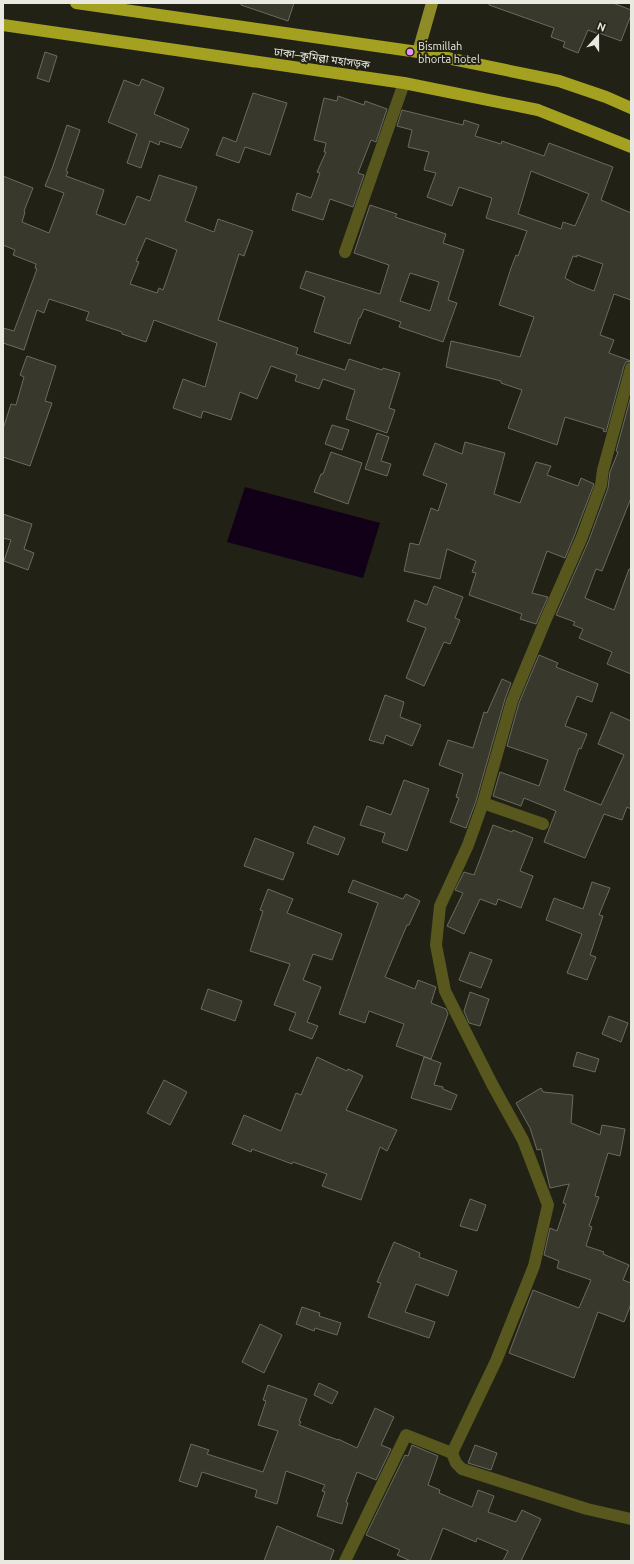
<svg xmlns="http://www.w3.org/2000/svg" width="634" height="1564" viewBox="0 0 634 1564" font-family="Ubuntu,'Noto Sans Bengali',sans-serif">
<rect width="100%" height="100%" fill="#212116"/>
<polygon fill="#110017" points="245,487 380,523 363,578 227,542"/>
<g fill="#38382c" stroke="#6b6c5f" fill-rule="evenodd">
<polygon points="241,3 294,3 288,21 241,5"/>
<polygon points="489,3 613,3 631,10 631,15 621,41 599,33 598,34 588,30 578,53 563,47 565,42 551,37 554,28 489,5"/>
<polygon points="45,52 57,56 49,82 37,78"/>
<polygon points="142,79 164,88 154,114 189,129 181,148 160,141 159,145 150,141 141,168 127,163 137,134 108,122 124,80 139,86"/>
<polygon points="253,93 287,103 270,155 245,147 239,163 216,155 223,137 236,142"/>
<polygon points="338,96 364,105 365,101 387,109 376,142 371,140 358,173 364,175 353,207 330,199 323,220 292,210 297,193 311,198 320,173 317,172 326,152 324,152 326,143 314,140 324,98 337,101"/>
<path d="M402,110L463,125L464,120L479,125L475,136L501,144L502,141L544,156L549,143L613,167L601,200L631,213V300L614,294L600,335L614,340L609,353L631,361L626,362L624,366L606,432L603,431L604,429L565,417L557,445L508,428L522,390L501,383V381L446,367L451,341L520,357L534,317L499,305L511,268L516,255L518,256L527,231L486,218L492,198L459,187L452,206L427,197L436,173L424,170L429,152L408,147L412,130L397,126ZM531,171L589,194L575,226L563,222L561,229L518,214ZM577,255L603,264L594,291L576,284L565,278L573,256L577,257Z"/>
<path d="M67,125L80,130L66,171L68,172L66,176L104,190L96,214L125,225L137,196L150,201L159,175L197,187L185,221L214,232L218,219L253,231L244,256L239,254L218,320L298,348L296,354L345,370L349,359L382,370L383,368L400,373L389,408L395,410L387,433L346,419L355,390L323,379L319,389L295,381L297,375L271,366L257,399L240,392L231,420L203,411L201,418L173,408L183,379L205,387L217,343L154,320L146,342L122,334V332L86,320L89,312L49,299L44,313L37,310L24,350L3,343V328L14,331L37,269L35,268L36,264L13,255L15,250L3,245V176L33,188L24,211L25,212L22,222L49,233L64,193L45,186L53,166ZM146,238L177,250L163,290L159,288L157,293L130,284L139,262L136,261Z"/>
<path d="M370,205L397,214L395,217L446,234L443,243L464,250L448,300L457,303L443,342L399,327L401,322L364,309L360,318H359L350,344L314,332L325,297L300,288L306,271L380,294L389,265L354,253ZM410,273L439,282L430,311L400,301Z"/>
<polygon points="27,356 56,366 45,401 52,403 30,466 3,457 3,429 11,404 16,405 24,377 20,375"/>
<polygon points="631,396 631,498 602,571 596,569 585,598 614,610 629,569 631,569 631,674 607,664 612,652 579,638 583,629 573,625 575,622 556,615 589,540 608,488 610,472 618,452 616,451"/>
<polygon points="332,425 349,430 342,450 325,444"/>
<polygon points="377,433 389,437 381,461 391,464 387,476 365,469"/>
<polygon points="465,442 505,453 494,494 520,503 536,462 551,466 547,475 578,486 581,478 594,484 575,534 565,558 547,551 532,593 548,597 536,624 520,619 522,614 469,595 476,573 472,572 476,561 447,549 440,579 404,571 410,543 419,545 431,508 438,511 447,484 423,475 435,443 462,454"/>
<polygon points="331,452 362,463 348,504 314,492 321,474 323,474"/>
<polygon points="3,514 32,524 24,549 34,553 28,570 4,561 11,540 3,538"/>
<polygon points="434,586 463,597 455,618 460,620 450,644 444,642 424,686 406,678 426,628 407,621 415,600 427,605"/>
<polygon points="539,655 558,663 556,667 598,684 592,702 577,696 565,726 587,734 581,749 579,748 564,790 601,805 624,755 598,744 611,712 631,721 631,809 627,807 622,820 604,814 585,858 544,842 556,811 524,798 521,806 493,796 500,772 539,786 548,760 507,746 519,703"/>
<polygon points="502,679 511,683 505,699 476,801 466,828 450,822 459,798 456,797 463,774 439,765 448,740 473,748 484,712 487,713"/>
<polygon points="385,695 404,702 400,717 421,725 412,746 386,735 383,744 369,740"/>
<polygon points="404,780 429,789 407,851 382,842 385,833 360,825 367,806 391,815"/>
<polygon points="493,825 512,832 513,830 533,838 520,871 533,876 521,908 498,899 496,905 480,899 464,934 447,926 463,893 455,890 464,872 474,875"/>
<polygon points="314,826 345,838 338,855 307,843"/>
<polygon points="255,838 294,853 283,880 244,866"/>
<polygon points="353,880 403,899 406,894 420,901 409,925 407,925 385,977 415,989 418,980 436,987 431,1003 446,1009 448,1014 431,1059 396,1046 404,1024 369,1011 365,1023 339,1014 378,903 348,892"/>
<polygon points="592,882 610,888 599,915 603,916 590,955 596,957 587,980 567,973 582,934 546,920 554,898 583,909"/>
<polygon points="268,889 293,899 287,913 342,934 332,960 313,954 303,980 321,987 307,1022 318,1026 312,1039 289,1030 296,1013 274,1005 290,964 250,951 263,911 260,910"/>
<polygon points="470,952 492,960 481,988 459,980"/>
<polygon points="208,989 242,1001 235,1021 201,1009"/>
<polygon points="470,992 489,999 480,1026 469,1023 464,1011"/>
<polygon points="609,1016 628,1023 621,1042 602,1034"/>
<polygon points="577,1052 599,1059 595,1072 573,1066"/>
<polygon points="317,1057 347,1071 348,1069 363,1076 346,1110 397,1130 387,1151 380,1147 361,1200 322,1186 327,1174 293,1162 292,1164 252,1149 251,1152 232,1144 244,1115 281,1131 296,1093 301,1095"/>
<polygon points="424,1057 441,1063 434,1085 443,1087 443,1089 457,1095 451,1110 411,1098"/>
<polygon points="164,1080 187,1092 170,1125 147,1113"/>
<polygon points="541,1088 543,1092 573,1095 571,1123 600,1135 602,1125 625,1129 620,1156 608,1153 595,1196 599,1197 589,1226 592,1227 586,1246 604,1252 603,1254 629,1265 623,1280 631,1283 631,1304 624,1322 598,1312 574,1378 509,1353 533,1290 579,1308 591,1280 557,1268 559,1261 544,1255 550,1228 557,1231 566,1204 563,1203 569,1184 550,1188 541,1149 537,1150 530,1128 516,1103"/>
<polygon points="470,1199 486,1205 477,1231 460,1226"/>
<polygon points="394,1242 420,1253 419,1257 457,1271 448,1296 416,1284 405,1312 435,1322 429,1338 368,1317 381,1283 377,1282"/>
<polygon points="302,1307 320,1313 319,1316 341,1323 337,1335 315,1328 314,1331 296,1324"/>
<polygon points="260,1324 282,1335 264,1373 242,1362"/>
<polygon points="319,1383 338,1392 332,1404 314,1395"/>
<polygon points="268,1385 307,1399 299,1421 301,1422 299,1425 338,1440 338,1439 357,1448 375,1408 394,1417 381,1445 391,1449 376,1480 357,1472 346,1502 348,1503 342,1524 317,1516 325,1492 322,1491 325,1485 286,1471 277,1504 255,1497 257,1490 202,1472 197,1487 179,1481 191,1444 209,1450 207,1454 263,1472 278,1431 258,1425 266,1401 263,1400"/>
<polygon points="412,1445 438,1456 428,1485 440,1490 439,1493 472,1507 478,1490 494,1496 488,1512 516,1522 522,1510 541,1519 521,1561 503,1561 508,1551 477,1538 476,1542 443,1528 430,1561 411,1561 397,1555 400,1550 366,1535 405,1455 408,1456"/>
<polygon points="475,1445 497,1453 491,1470 468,1463"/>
<polygon points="277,1526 334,1550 330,1561 264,1561"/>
</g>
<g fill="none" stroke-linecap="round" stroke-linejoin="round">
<g stroke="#58571d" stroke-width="12">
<polyline points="345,252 404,83"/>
<polyline points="483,803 543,824"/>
<polyline points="452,1453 456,1463 462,1469 587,1509 631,1519"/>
<polyline points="345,1561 406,1435 452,1453 496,1361 534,1266 548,1205 523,1140 492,1084 445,991 436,945 440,906 468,845 483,803 512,701 546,619 582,537 601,485 603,470 631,368"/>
</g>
<polyline stroke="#8e8c28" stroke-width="12" points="418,52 432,3"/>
<g stroke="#a4a120" stroke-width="12">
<polyline points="76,3 418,52 559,81 606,97 631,108"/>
<polyline points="3,25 404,83 538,110 631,147"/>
</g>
</g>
<circle fill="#e88eff" stroke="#212116" stroke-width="1.5" cx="410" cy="52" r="4"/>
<g text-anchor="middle" stroke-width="4" stroke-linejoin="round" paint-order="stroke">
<g font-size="11" fill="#e9e9e1" stroke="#212116" text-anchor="start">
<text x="418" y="50">Bismillah<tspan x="418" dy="13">bhorta hotel</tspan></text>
</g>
<g font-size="11" fill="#e9e9e1" stroke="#212116">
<text transform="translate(322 58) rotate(8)" y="4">ঢাকা–কুমিল্লা মহাসড়ক</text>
</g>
</g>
<rect width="634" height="1564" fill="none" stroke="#e9e9e1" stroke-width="8"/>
<g transform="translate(598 36) rotate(21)" stroke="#212116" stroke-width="3" paint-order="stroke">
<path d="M0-3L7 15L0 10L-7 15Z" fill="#e9e9e1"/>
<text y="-6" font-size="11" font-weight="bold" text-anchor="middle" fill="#e9e9e1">N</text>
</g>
</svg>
